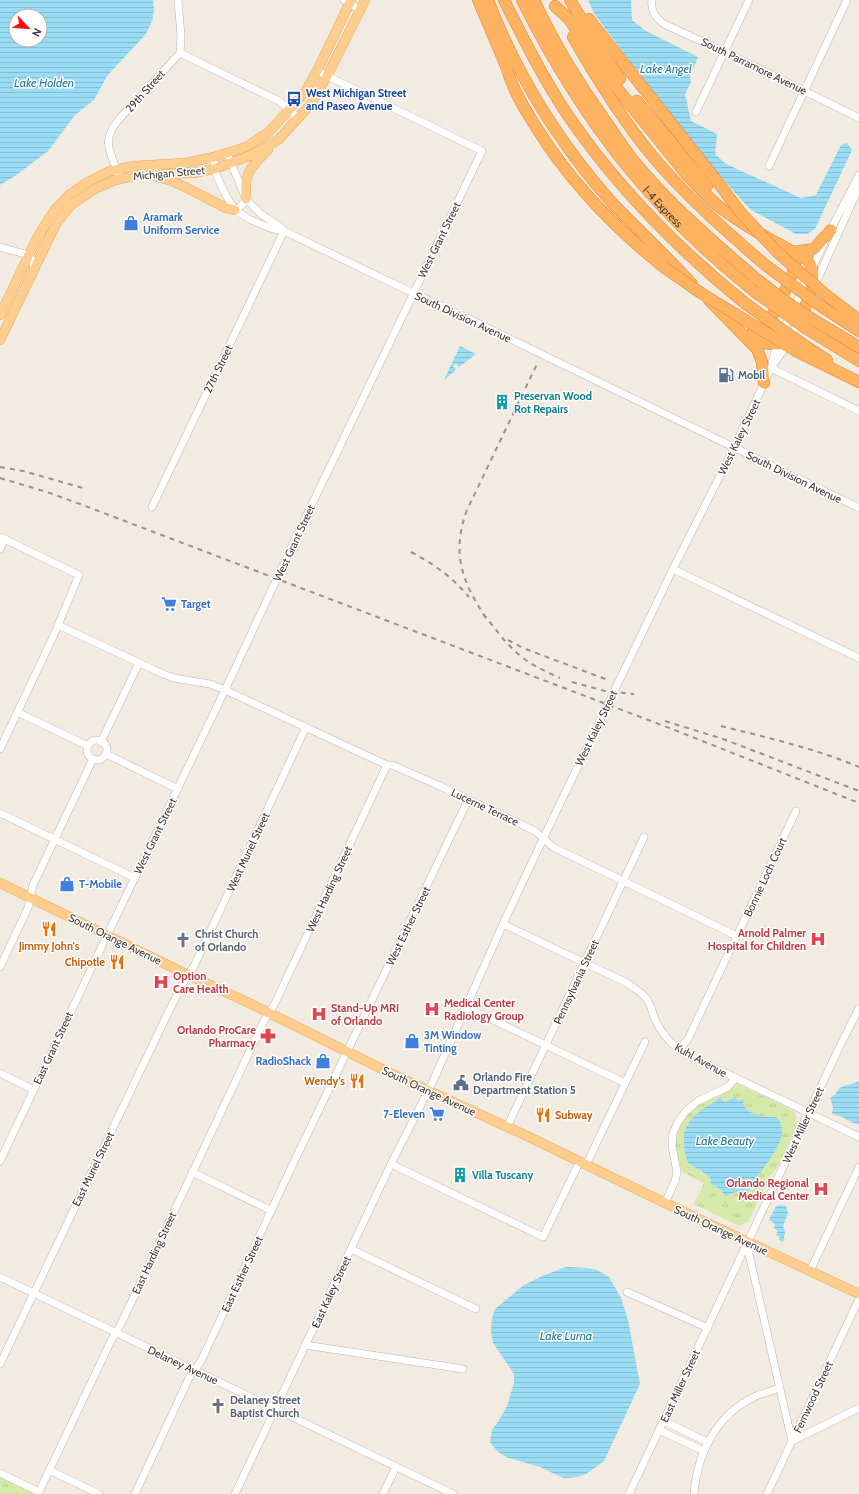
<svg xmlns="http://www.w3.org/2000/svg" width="859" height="1494" viewBox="0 0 859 1494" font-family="Cabin,sans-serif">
<defs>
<pattern id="park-tufts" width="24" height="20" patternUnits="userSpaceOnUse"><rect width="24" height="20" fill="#d5e9a8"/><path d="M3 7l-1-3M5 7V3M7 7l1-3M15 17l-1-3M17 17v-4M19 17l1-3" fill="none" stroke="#b8c991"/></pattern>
<pattern id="water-rules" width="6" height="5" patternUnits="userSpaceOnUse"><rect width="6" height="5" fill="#9adcf3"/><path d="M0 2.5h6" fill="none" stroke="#86bed1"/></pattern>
</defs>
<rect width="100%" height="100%" fill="#f2ebe2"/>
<g fill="url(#park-tufts)" fill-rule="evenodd">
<path d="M738,1084L795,1112L797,1126L778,1166L770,1176L748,1222L739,1226L694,1204L704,1183L682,1172C680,1164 676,1154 675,1145C674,1123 694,1106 711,1098C720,1093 730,1092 736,1085ZM735,1097L738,1101L744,1099L742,1105C749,1113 758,1117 769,1117L781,1133L774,1154L754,1181L749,1190L743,1193L734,1192L726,1197L720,1189L711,1184L710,1177L702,1174L686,1156L683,1140L707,1106L712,1104L721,1098V1100L725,1102Z"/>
<polygon points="0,1475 33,1492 34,1494 0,1494"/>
</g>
<g fill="url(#water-rules)" fill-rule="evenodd">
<path d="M0,0H153L154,10L152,21L146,34L107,76L94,100L75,115L48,151L15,176L0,185ZM16,16H40V40H16Z"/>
<polygon points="588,0 631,0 632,20 646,31 698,57 690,76 691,82 685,94 691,121 717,134 715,154 726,164 801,198 816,195 841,145 847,143 852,150 815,229 807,234 796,234 751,210 716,172 628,59 595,15"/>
<polygon points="460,346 476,354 459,367 456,363 453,366 456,370 444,380"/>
<path d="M859,1081V1124C849,1124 844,1115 832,1114L833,1107L830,1098C835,1096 836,1092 840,1088C845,1084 853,1085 859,1081Z"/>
<path d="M721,1097V1100L725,1102L735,1097L738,1101L744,1099L743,1105C752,1116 763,1118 776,1117C795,1134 763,1168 753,1182C751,1186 749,1191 746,1195C739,1190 732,1192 726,1197L720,1189L711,1184L710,1177C702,1173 697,1167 688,1163C681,1141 681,1126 700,1111C707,1105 715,1103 721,1097Z"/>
<polygon points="781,1205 786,1206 788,1213 783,1226 785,1232 783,1242 779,1240 780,1237 776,1235 778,1231 774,1228 775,1224 769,1220 776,1206"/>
<polygon points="566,1267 587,1268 597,1270 609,1277 621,1298 628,1320 640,1384 604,1461 586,1474 577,1477 565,1478 559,1476 540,1467 506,1457 497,1451 490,1442 492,1430 498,1422 507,1406 514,1383 514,1374 493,1343 491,1331 492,1318 495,1309 524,1285 542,1276"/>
</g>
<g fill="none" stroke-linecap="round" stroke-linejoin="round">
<defs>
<g id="minor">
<polyline points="344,0 360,10"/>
<path d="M652,0C650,11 656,18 664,24L725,52L859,118"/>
<polyline points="180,53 279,101 290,110 298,118"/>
<polyline points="696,112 749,0"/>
<polyline points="227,153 246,199 261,214 283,229"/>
<polyline points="214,157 214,169 224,192 235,210 249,219 270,228 284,231 413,293 467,318 859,508"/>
<polyline points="769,166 847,0"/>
<path d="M118,173C109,149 101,140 120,118L180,53L181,36L178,0"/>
<polyline points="235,210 242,205 246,199"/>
<polyline points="829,233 859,175"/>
<polyline points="0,247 29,255 33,262 34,271"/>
<polyline points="815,285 859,187"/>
<polyline points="772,363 777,344 824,243"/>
<polyline points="771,368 859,411"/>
<polyline points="152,507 284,231"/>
<polyline points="0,537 79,575 53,637 0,749"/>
<polyline points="0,549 5,539"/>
<polyline points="673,569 859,658"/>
<polyline points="58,625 163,674 174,678 210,684 225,690 387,765 392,765 440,786 535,831 553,847 737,936"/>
<polyline points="17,712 88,746"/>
<circle cx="97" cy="750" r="10"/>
<polyline points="101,742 139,663"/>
<polyline points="106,754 178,789"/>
<polyline points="0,813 135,878"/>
<path d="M503,924L627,983C633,988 640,991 645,997C650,1002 652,1010 654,1017C661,1034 671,1045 686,1054L859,1137"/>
<polyline points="0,967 28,908 33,885 93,759"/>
<polyline points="466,1007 625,1083"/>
<polyline points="679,1050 688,1039 796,811"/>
<polyline points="0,1073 34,1090"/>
<polyline points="507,1127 644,837"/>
<polyline points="0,1161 102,946 225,690 301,527 482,151 317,71"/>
<polyline points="391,1164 543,1237 580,1161"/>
<polyline points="586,1165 645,1042"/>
<polyline points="192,1172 272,1211"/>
<polyline points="665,1203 675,1181 677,1172 672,1146 673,1133 678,1122 685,1112 698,1101 728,1087 735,1079"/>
<polyline points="748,1242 749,1254 792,1441"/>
<polyline points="351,1249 476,1309"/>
<polyline points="810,1271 859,1167"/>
<polyline points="0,1277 453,1494"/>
<polyline points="627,1292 708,1328"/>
<polyline points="305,1345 463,1369"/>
<polyline points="0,1364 166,1017 183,983 194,966 306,727"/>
<polyline points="664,1421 707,1442"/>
<polyline points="659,1430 704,1451"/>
<polyline points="792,1441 859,1408"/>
<polyline points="49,1470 99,1494"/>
<polyline points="0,1473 39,1492"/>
<polyline points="38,1494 111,1341 121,1324 264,1021 275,1003 387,765"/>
<polyline points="135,1494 189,1378 201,1361 292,1166 468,800"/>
<polyline points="235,1494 391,1164 433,1081 503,924 543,839 673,569 734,448 771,368 785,348 799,320"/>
<polyline points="383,1494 396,1467"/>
<polyline points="629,1494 839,1048 859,1008"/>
<path d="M694,1494C697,1453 717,1414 756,1396C763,1393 772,1391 779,1388"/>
<polyline points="767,1494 859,1299"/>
</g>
<g id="major">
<polyline points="155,176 172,181 187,188 226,208 235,210"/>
<path d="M246,199C244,172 250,168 268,150"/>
<polyline points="0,315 37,238 54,211 69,195 88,182 110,171 134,166 186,163 214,157 246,147 269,132 305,92 317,71 351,0"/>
<polyline points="0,340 57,222 72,204 93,190 115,180 137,175 193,173 214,169 252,155 278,140 311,104 327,76 365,0"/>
<polyline points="0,883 188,975 247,1002 388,1072 527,1136 665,1203 859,1294"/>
</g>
<g id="highway">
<path d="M478,0L506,66C512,88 524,108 536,127C571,183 613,227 665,268"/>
<path d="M488,0C517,76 559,143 613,204C639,231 667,257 692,284"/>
<path d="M504,0C524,40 544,80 569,117C618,188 679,250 746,304"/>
<path id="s1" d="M522,0C551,58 586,115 627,166C664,212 708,254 754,291"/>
<path d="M534,0C554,44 579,84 607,123C615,135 624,148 633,160C670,205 714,243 758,280"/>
<polyline points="570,0 596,43 620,79"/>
<path d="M555,6L569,19L616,87L687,175C698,186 708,198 721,208C748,229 778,243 808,260C818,276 810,292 805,308"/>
<polyline points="589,19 595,27 716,180"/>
<path d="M573,37C597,79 623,121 654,158C687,197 726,231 764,264"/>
<polyline points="637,101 707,186"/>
<polyline points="793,252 814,249 831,230"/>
<polyline points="825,294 859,320"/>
<polyline points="709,300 757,349 762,362 764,383"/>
<polyline points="819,305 859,331"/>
<polyline points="812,319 859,347"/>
<polyline points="807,329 859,361"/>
<path d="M753,330L762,329L768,324C774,311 798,271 795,259"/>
<path d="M751,335C759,344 777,348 787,339"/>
<polyline points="801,343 827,360"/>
<polyline points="796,351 859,382"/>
</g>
</defs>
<use href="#minor" stroke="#c1b4a7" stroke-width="8"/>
<use href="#major" stroke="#e9a959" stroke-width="10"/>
<use href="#highway" stroke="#e4842a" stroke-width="12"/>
<use href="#minor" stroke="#fff" stroke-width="7"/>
<use href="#major" stroke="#ffce8e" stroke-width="9"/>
<use href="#highway" stroke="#ffb360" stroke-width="11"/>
<g stroke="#939393" stroke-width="2" stroke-dasharray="5 5" stroke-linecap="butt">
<polyline points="0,467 23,471 83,488"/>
<polyline points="0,478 47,492 80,504 672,729 859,803"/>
<path d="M411,552C434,564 452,577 469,597"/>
<path d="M483,614C493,625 501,638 512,648C525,662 542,670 560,678"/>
<path d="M486,618C462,582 451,553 467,510L538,362"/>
<polyline points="508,640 523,648 608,680"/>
<polyline points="572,682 605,691 634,694"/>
<polyline points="665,721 723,739 859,791"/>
<path d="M721,726C768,738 814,748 859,767"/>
</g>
<defs>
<g id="highway-bridge">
<polyline points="716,180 741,213 778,253 825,294"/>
<polyline points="764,264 819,305"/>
<polyline points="665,268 701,293 796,351"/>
<polyline points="758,280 785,301 812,319"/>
<polyline points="754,291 807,329"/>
<polyline points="746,304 801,343"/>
</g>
</defs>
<use href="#highway-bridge" stroke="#e4842a" stroke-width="12" stroke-linecap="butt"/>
<use href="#highway-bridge" stroke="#ffb360" stroke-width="11"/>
</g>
<defs>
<symbol id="bus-bare" viewBox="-9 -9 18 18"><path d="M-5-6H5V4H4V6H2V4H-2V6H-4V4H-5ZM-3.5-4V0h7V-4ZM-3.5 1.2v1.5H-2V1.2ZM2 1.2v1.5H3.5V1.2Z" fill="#1a4fb4" stroke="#fff" stroke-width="2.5" paint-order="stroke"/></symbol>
<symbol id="shop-bare" viewBox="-9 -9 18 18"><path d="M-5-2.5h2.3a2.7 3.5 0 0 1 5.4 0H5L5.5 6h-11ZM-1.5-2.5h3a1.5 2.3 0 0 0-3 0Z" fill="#3f7fe0" stroke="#fff" stroke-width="2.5" paint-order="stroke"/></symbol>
<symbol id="fuel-bare" viewBox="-9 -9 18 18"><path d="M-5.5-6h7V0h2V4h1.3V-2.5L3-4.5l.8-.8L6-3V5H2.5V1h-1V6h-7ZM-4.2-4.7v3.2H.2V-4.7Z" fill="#5c6f8a" stroke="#fff" stroke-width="2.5" paint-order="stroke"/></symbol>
<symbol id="building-bare" viewBox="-9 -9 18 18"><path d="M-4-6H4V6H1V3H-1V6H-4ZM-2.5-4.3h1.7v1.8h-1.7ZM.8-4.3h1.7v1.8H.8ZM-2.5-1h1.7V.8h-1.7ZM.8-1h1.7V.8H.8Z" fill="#0f9aa8" stroke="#fff" stroke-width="2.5" paint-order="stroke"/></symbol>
<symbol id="supermarket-bare" viewBox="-9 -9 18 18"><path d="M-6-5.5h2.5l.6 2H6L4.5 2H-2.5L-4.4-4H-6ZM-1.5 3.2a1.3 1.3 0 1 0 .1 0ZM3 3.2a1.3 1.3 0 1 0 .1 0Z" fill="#3f7fe0" stroke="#fff" stroke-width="2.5" paint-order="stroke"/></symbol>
<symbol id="restaurant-bare" viewBox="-9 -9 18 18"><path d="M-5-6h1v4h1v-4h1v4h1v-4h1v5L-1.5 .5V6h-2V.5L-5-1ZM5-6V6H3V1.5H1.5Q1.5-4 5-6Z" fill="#e8710a" stroke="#fff" stroke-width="2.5" paint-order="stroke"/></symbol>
<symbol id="hospital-bare" viewBox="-9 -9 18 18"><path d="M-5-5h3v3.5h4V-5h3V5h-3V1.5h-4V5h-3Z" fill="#e0444e" stroke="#fff" stroke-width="2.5" paint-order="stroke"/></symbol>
<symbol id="church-bare" viewBox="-9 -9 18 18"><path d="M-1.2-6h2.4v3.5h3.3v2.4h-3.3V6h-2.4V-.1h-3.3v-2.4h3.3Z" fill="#6b7280" stroke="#fff" stroke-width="2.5" paint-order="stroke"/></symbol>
<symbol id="pharmacy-bare" viewBox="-9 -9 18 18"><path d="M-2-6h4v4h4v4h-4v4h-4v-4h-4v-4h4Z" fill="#e0444e" stroke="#fff" stroke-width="2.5" paint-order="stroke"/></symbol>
<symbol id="civic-bare" viewBox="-9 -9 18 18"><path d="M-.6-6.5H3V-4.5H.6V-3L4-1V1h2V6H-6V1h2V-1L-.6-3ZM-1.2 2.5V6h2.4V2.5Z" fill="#5c6f8a" stroke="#fff" stroke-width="2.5" paint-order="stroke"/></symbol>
</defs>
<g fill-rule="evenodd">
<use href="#bus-bare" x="283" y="88" width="22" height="22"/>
<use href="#shop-bare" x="120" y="212" width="22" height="22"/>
<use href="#fuel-bare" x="715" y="364" width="22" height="22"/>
<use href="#building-bare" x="491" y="391" width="22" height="22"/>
<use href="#supermarket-bare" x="158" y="593" width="22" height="22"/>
<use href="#shop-bare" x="56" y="873" width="22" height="22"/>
<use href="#restaurant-bare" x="38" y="918" width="22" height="22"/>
<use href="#hospital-bare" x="807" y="928" width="22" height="22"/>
<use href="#church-bare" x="172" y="929" width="22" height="22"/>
<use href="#restaurant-bare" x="106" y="951" width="22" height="22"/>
<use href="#hospital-bare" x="150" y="971" width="22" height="22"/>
<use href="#hospital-bare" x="421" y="998" width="22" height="22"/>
<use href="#hospital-bare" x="308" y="1003" width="22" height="22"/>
<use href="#pharmacy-bare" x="257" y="1025" width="22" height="22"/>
<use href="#shop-bare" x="401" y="1030" width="22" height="22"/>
<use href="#shop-bare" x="312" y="1050" width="22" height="22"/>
<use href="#restaurant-bare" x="346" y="1070" width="22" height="22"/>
<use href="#civic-bare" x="450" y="1072" width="22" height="22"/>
<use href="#supermarket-bare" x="426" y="1103" width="22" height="22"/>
<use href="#restaurant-bare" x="532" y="1104" width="22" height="22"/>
<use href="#building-bare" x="449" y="1164" width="22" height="22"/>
<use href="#hospital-bare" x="810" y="1178" width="22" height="22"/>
<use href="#church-bare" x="207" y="1395" width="22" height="22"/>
</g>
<g text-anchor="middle" stroke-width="3" stroke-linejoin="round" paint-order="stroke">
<g font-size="11" fill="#443a32" stroke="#fff">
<text transform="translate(754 66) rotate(26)" y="4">South Parramore Avenue</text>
<text transform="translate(145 91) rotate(-48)" y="4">29th Street</text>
<text transform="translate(169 173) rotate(-5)" y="4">Michigan Street</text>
<text dy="4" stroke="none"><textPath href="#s1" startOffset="251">I-4 Express</textPath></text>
<text transform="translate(439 240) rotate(-64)" y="4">West Grant Street</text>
<text transform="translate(463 317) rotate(25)" y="4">South Division Avenue</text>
<text transform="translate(218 369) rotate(-64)" y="4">27th Street</text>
<text transform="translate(739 437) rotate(-64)" y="4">West Kaley Street</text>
<text transform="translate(794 477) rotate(26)" y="4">South Division Avenue</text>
<text transform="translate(294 543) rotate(-65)" y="4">West Grant Street</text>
<text transform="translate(596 728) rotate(-64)" y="4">West Kaley Street</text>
<text transform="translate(485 807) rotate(25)" y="4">Lucerne Terrace</text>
<text transform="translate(155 836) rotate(-64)" y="4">West Grant Street</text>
<text transform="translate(248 852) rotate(-65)" y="4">West Muriel Street</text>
<text transform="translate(765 877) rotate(-65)" y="4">Bonnie Loch Court</text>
<text transform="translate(329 889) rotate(-65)" y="4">West Harding Street</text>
<text transform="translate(408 926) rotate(-64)" y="4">West Esther Street</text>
<text transform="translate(115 939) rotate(26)" y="4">South Orange Avenue</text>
<text transform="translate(576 982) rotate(-65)" y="4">Pennsylvania Street</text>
<text transform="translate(53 1048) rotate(-65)" y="4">East Grant Street</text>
<text transform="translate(701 1060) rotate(29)" y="4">Kuhl Avenue</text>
<text transform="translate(429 1091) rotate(25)" y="4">South Orange Avenue</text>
<text transform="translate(803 1125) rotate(-65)" y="4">West Miller Street</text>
<text transform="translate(93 1169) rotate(-64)" y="4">East Muriel Street</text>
<text transform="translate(721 1230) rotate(25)" y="4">South Orange Avenue</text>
<text transform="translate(154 1253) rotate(-65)" y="4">East Harding Street</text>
<text transform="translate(242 1274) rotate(-65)" y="4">East Esther Street</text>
<text transform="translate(331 1292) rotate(-65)" y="4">East Kaley Street</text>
<text transform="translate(183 1365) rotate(25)" y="4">Delaney Avenue</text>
<text transform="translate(680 1386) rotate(-65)" y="4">East Miller Street</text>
<text transform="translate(813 1397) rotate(-65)" y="4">Fernwood Street</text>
</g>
<g font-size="11" font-weight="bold" fill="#164399" stroke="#fff" text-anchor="start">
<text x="306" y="97">West Michigan Street<tspan x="306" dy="13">and Paseo Avenue</tspan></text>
</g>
<g font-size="11" font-weight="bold" fill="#366cbe" stroke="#fff" text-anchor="start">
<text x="143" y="221">Aramark<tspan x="143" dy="13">Uniform Service</tspan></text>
<text x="181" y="608">Target</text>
<text x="79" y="888">T-Mobile</text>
<text x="424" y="1039">3M Window<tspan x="424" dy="13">Tinting</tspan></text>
<text x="311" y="1065" text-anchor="end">RadioShack</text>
<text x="425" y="1118" text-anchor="end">7-Eleven</text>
</g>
<g font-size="11" font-weight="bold" fill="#4e5e75" stroke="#fff" text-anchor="start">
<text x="738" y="379">Mobil</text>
<text x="473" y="1081">Orlando Fire<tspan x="473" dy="13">Department Station 5</tspan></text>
</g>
<g font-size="11" font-weight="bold" fill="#0d838f" stroke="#fff" text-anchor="start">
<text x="514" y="400">Preservan Wood<tspan x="514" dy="13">Rot Repairs</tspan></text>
<text x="472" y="1179">Villa Tuscany</text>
</g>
<g font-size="11" font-weight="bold" fill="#be3a42" stroke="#fff" text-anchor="end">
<text x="806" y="937">Arnold Palmer<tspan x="806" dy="13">Hospital for Children</tspan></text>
<text x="173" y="980" text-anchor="start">Option<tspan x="173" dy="13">Care Health</tspan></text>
<text x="444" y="1007" text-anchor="start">Medical Center<tspan x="444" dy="13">Radiology Group</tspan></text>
<text x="331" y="1012" text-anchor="start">Stand-Up MRI<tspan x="331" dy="13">of Orlando</tspan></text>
<text x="256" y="1034">Orlando ProCare<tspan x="256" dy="13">Pharmacy</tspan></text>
<text x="809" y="1187">Orlando Regional<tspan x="809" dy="13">Medical Center</tspan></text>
</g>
<g font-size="11" font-weight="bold" fill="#5b616d" stroke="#fff" text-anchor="start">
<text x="195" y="938">Christ Church<tspan x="195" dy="13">of Orlando</tspan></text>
<text x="230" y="1404">Delaney Street<tspan x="230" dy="13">Baptist Church</tspan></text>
</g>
<g font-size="11" font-weight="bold" fill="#c56008" stroke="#fff" text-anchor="end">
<text x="49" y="950" text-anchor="middle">Jimmy John's</text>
<text x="105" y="966">Chipotle</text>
<text x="345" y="1085">Wendy's</text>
<text x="555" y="1119" text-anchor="start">Subway</text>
</g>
<g font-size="12" font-style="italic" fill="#247a9c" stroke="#fff">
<text x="666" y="73">Lake Angel</text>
<text x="44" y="87">Lake Holden</text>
<text x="725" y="1145">Lake Beauty</text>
<text x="566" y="1340">Lake Lurna</text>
</g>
</g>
<g transform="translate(28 28) rotate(116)"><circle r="19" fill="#ffffff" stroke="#b4b0ad"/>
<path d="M0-3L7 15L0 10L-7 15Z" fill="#ff0d0c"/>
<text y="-6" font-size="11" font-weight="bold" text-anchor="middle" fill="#443a32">N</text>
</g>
</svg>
